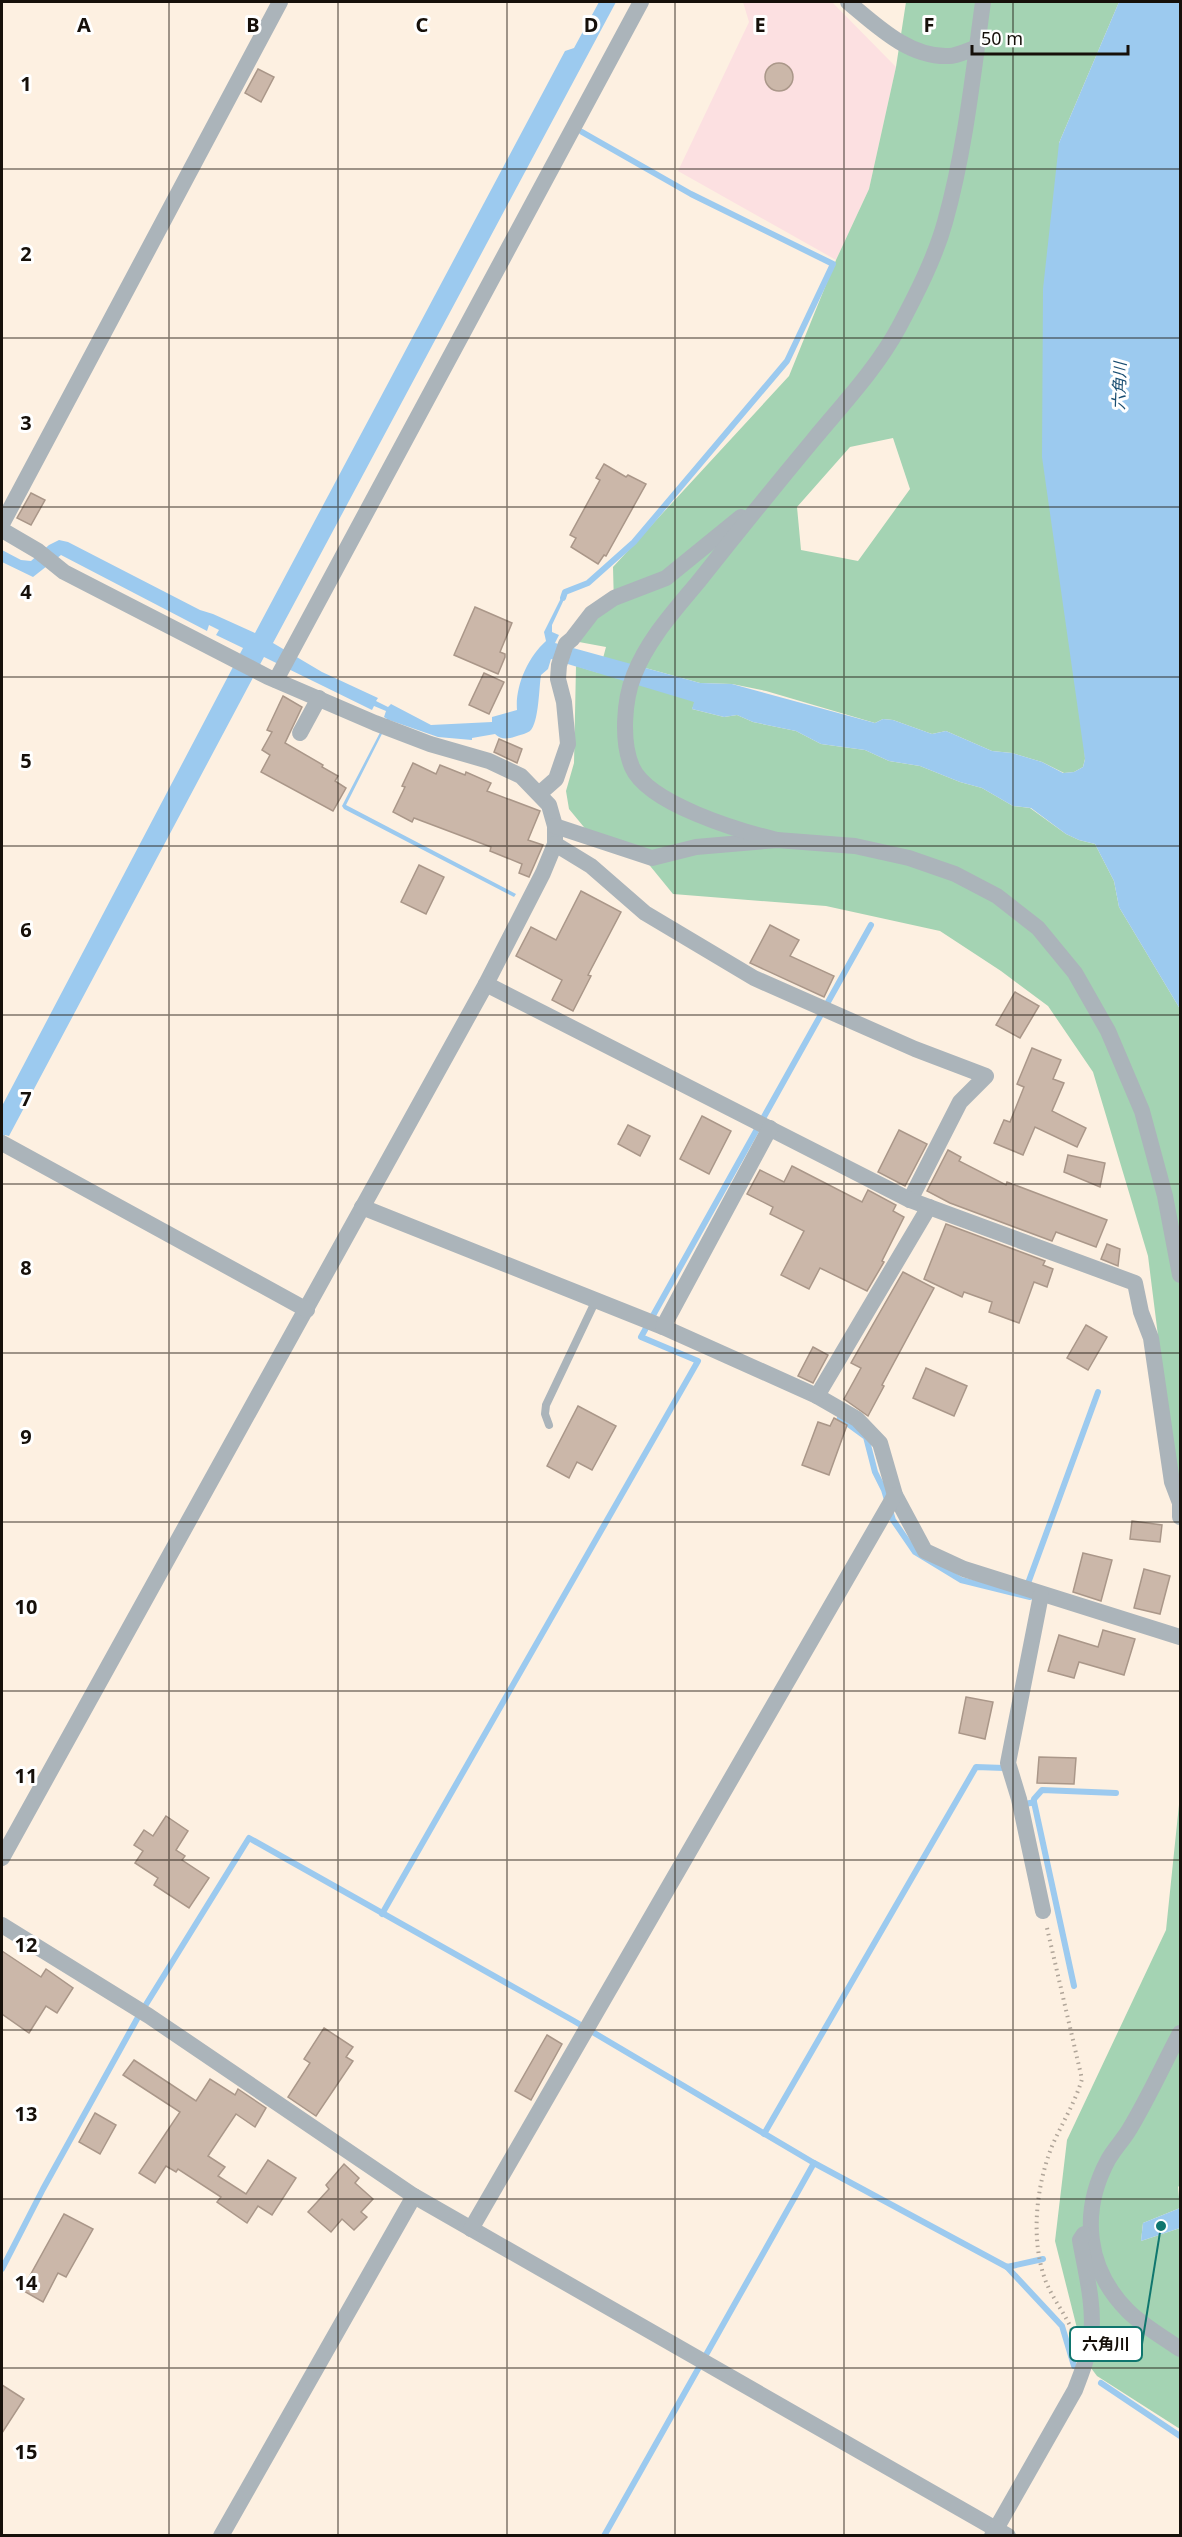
<svg xmlns="http://www.w3.org/2000/svg" width="1182" height="2537" viewBox="0 0 1182 2537" font-family="'Noto Sans','Noto Sans JP',sans-serif">
<rect width="100%" height="100%" fill="#fdf0e1"/>
<polygon fill="#fce0e1" points="743,2 832,2 896,67 869,189 836,260 678,171 749,22"/>
<g fill="#a4d3b3" fill-rule="evenodd">
<path d="M906,2H1119L1059,143L1085,759L1083,767L1074,772L1064,773L1042,762L1012,753L992,751L946,731L932,734L893,720L883,719L875,723L766,691L732,684L700,683L631,664L695,702L692,709L724,717L737,715L753,722L796,731L821,744L865,750L889,761L920,766L960,782L982,788L1013,806L1030,808L1066,834L1079,840L1095,844L1114,881L1119,907L1180,1009V1511L1148,1256L1093,1072L1048,1006L1001,971L940,931L826,906L673,894L633,845L588,832L569,809L566,791L574,763L576,666L599,673L606,647L579,642L593,621L614,606L613,567L789,376L836,260L869,189L896,67ZM893,438L910,489L858,561L801,550L797,507L850,447Z"/>
<polygon points="1180,1795 1180,2185 1178,2187 1180,2208 1143,2223 1141,2241 1180,2228 1180,2429 1097,2376 1085,2360 1055,2241 1067,2140 1166,1930"/>
</g>
<g fill="#9ccaef">
<path d="M599,2H616L273,643L322,672L378,698L376,701L388,707L391,704L431,725L492,722V717L517,710C515,686 528,657 546,641L544,632L565,590L568,591L552,625V632L559,635L555,643L700,683L732,684L875,723L883,719L893,720L932,734L946,731L992,751L1012,753L1042,762L1063,773L1074,772L1083,767L1085,759L1042,457L1043,289L1059,143L1119,2H1180V1009L1119,907L1114,881L1095,844L1079,840L1066,834L1031,808L1013,806L982,788L960,782L920,766L889,761L865,750L821,744L796,731L753,722L737,715L724,717L692,709L694,702L551,659L548,669L541,675C539,686 539,723 530,731C527,733 521,735 517,736C509,739 501,740 495,734L472,738V740L438,737L389,720L346,805L516,894L514,897L344,809L342,806L387,719L384,717L386,711L374,706L372,710L264,657L9,1136L5,1135L2,1142V1106L243,648L216,635L219,630L209,625L207,631L61,555L33,577L2,562V550L21,560L31,561L49,545L59,540L68,542L200,610L213,614L255,633L565,51L574,48Z"/>
<polygon points="1180,2208 1180,2228 1141,2241 1143,2223"/>
</g>
<g fill="none" stroke-linecap="round" stroke-linejoin="round">
<g stroke="#9ccaef" stroke-width="6">
<polyline points="563,598 565,592 588,583 634,542 787,361 833,264 691,194 582,132"/>
<polyline points="840,1418 866,1437 875,1472 884,1490 893,1520 915,1552 961,1580 1030,1597"/>
<polyline points="1027,1586 1098,1392"/>
<polyline points="1034,1802 1034,1799 1042,1790 1116,1793"/>
<polyline points="1022,1805 1034,1802 1074,1986"/>
<polyline points="382,1914 698,1361 641,1337 871,925"/>
<polyline points="764,2134 976,1767 1004,1768 1004,1765"/>
<polyline points="1007,2267 1062,2326 1074,2366"/>
<polyline points="2,2269 43,2189 137,2019 249,1838 574,2021 814,2163 1007,2267 1043,2259"/>
<polyline points="1101,2383 1180,2436"/>
<polyline points="604,2536 814,2163"/>
</g>
</g>
<g fill="#cbb7a9" stroke="#aa9789" stroke-width="1.5">
<circle cx="779" cy="77" r="14"/>
<polygon points="258,69 274,77 261,102 245,93"/>
<polygon points="604,464 626,477 628,475 646,484 606,556 604,555 598,564 571,547 576,538 570,535 600,480 596,478"/>
<polygon points="31,493 45,500 31,525 17,518"/>
<polygon points="475,607 512,623 500,652 505,654 505,657 498,674 454,655"/>
<polygon points="484,673 504,682 489,714 469,705"/>
<polygon points="283,696 302,707 285,743 323,765 322,767 338,776 335,781 346,788 333,811 261,772 270,755 262,750 272,732 267,730"/>
<polygon points="499,739 522,749 517,763 494,752"/>
<polygon points="413,763 436,774 440,765 465,775 466,772 491,783 487,791 540,811 528,840 543,845 529,877 519,873 522,864 490,851 491,847 414,818 412,822 393,812 405,787 402,786"/>
<polygon points="419,865 444,877 426,914 401,902"/>
<polygon points="581,891 621,912 588,975 591,976 573,1011 552,1000 562,980 516,956 531,927 556,940"/>
<polygon points="770,925 799,940 790,956 834,976 824,997 750,963"/>
<polygon points="1015,992 1039,1006 1020,1038 996,1025"/>
<polygon points="1032,1048 1061,1060 1053,1079 1064,1083 1052,1111 1086,1128 1077,1147 1035,1127 1023,1155 994,1143 1004,1120 1010,1122 1024,1087 1017,1084"/>
<polygon points="702,1116 731,1131 709,1174 680,1159"/>
<polygon points="628,1125 650,1136 640,1156 618,1144"/>
<polygon points="899,1130 927,1144 905,1186 878,1172"/>
<polygon points="948,1150 961,1157 959,1161 1006,1185 1007,1182 1107,1220 1096,1247 1056,1232 1052,1241 950,1203 927,1191"/>
<polygon points="1068,1155 1105,1163 1100,1187 1064,1172"/>
<polygon points="792,1166 862,1202 868,1190 896,1205 893,1211 904,1217 882,1261 884,1262 867,1291 820,1268 809,1289 781,1275 804,1231 770,1214 773,1207 747,1194 760,1170 784,1182"/>
<polygon points="946,1224 1045,1261 1043,1265 1053,1269 1047,1287 1034,1282 1019,1323 989,1312 992,1302 964,1292 962,1297 924,1279"/>
<polygon points="1107,1244 1120,1249 1118,1266 1101,1259"/>
<polygon points="903,1272 934,1288 882,1385 884,1386 868,1416 844,1399 861,1368 851,1363"/>
<polygon points="1086,1325 1107,1337 1088,1370 1067,1358"/>
<polygon points="813,1347 828,1355 813,1383 798,1376"/>
<polygon points="926,1368 967,1386 954,1416 913,1398"/>
<polygon points="578,1406 616,1426 592,1470 577,1462 569,1478 547,1466"/>
<polygon points="834,1418 847,1425 829,1475 802,1465 818,1422 830,1426"/>
<polygon points="1132,1521 1162,1525 1160,1542 1130,1539"/>
<polygon points="1083,1553 1112,1560 1101,1601 1073,1592"/>
<polygon points="1144,1569 1170,1576 1160,1614 1134,1608"/>
<polygon points="1103,1630 1135,1639 1124,1675 1079,1662 1074,1678 1048,1671 1059,1635 1098,1647"/>
<polygon points="966,1697 993,1702 985,1739 959,1733"/>
<polygon points="1039,1757 1076,1758 1074,1784 1037,1783"/>
<polygon points="166,1816 188,1831 176,1850 185,1856 182,1860 209,1878 189,1908 154,1885 158,1878 135,1863 143,1851 134,1845 144,1830 153,1836"/>
<polygon points="2,1951 41,1977 46,1969 73,1988 57,2013 46,2006 29,2033 2,2014"/>
<polygon points="324,2028 353,2047 346,2057 353,2061 316,2116 288,2097 310,2063 304,2059"/>
<polygon points="547,2035 562,2044 531,2100 515,2091"/>
<polygon points="134,2060 196,2101 210,2079 235,2095 238,2089 266,2108 255,2127 236,2114 208,2156 225,2167 218,2176 246,2194 268,2160 296,2178 272,2215 258,2206 247,2223 217,2202 221,2197 178,2169 176,2172 166,2166 155,2183 139,2173 180,2112 123,2075"/>
<polygon points="95,2113 116,2125 100,2154 79,2142"/>
<polygon points="344,2164 359,2178 355,2183 373,2199 361,2212 367,2217 354,2230 342,2219 331,2232 308,2212 329,2189 326,2185"/>
<polygon points="64,2214 93,2229 66,2277 58,2273 43,2302 22,2290"/>
<polygon points="2,2385 24,2399 2,2433"/>
</g>
<g fill="none" stroke-linecap="round" stroke-linejoin="round">
<path stroke="#b0a599" stroke-width="4" stroke-dasharray="1.5 4.5" stroke-linecap="butt" d="M1047,1928L1082,2079C1075,2103 1062,2123 1052,2146C1036,2187 1030,2240 1046,2282C1053,2299 1065,2314 1072,2330"/>
<polyline stroke="#abb4ba" stroke-width="8" points="549,1425 545,1414 546,1405 595,1302"/>
<g stroke="#abb4ba" stroke-width="16">
<path d="M848,2C876,25 909,58 949,56C958,56 968,50 976,48"/>
<polyline points="2,524 280,2"/>
<polyline points="2,530 38,551 64,572 268,677 375,723 430,744 489,761 521,776 549,805 555,826 555,844 543,873 486,984 2,1858"/>
<polyline points="276,680 641,2"/>
<polyline points="300,733 319,698"/>
<polyline points="539,794 556,779 568,744 564,702 558,679 559,665 566,644 572,639 592,613 614,598 666,578 741,517"/>
<polyline points="555,826 652,858 696,847 777,840 855,846 909,858 955,874 997,896 1038,928 1075,973 1108,1031 1142,1111 1165,1196 1180,1275"/>
<path d="M777,840C740,831 648,804 632,767C621,741 624,700 634,675C648,639 675,610 699,581C737,533 775,486 814,439C843,404 877,368 899,327C916,295 935,258 945,222C965,151 973,75 983,2"/>
<polyline points="555,844 591,866 645,913 754,978 915,1049 986,1076 960,1102 910,1200"/>
<polyline points="486,984 910,1200 1135,1283 1141,1312 1151,1338 1172,1482 1180,1503 1180,1517"/>
<polyline points="2,1143 307,1310"/>
<polyline points="362,1207 663,1327 817,1396 857,1419 880,1443 895,1495 925,1551 964,1569 1180,1637"/>
<polyline points="663,1327 770,1128"/>
<polyline points="817,1396 929,1207"/>
<polyline points="1041,1595 1008,1763 1019,1799 1043,1911"/>
<polyline points="2,1925 149,2016 414,2196 1008,2536"/>
<path d="M1180,2033C1163,2065 1148,2099 1129,2130C1123,2140 1114,2149 1108,2160C1080,2212 1086,2269 1128,2311C1143,2326 1163,2337 1180,2349"/>
<polyline points="471,2229 895,1495"/>
<polyline points="221,2536 414,2196"/>
<path d="M992,2536L1075,2390C1082,2372 1089,2354 1091,2335C1095,2306 1085,2269 1080,2240L1084,2234"/>
</g>
</g>
<path fill="none" stroke="#16100a" stroke-width="1.5" stroke-opacity="0.55" d="M169,2V2536M338,2V2536M507,2V2536M675,2V2536M844,2V2536M1013,2V2536M2,169H1180M2,338H1180M2,507H1180M2,677H1180M2,846H1180M2,1015H1180M2,1184H1180M2,1353H1180M2,1522H1180M2,1691H1180M2,1860H1180M2,2030H1180M2,2199H1180M2,2368H1180"/>
<g text-anchor="middle" stroke-width="6" stroke-linejoin="round" paint-order="stroke">
<g font-size="16" font-style="italic" fill="#1a4e72" stroke="#fff">
<text transform="translate(1119 386) rotate(-88)" y="6">六角川</text>
</g>
</g>
<g font-size="20" text-anchor="middle" font-weight="bold" fill="#16100a" stroke="#fff" stroke-width="6" stroke-linejoin="round" paint-order="stroke">
<text x="84" y="32">A</text>
<text x="253" y="32">B</text>
<text x="422" y="32">C</text>
<text x="591" y="32">D</text>
<text x="760" y="32">E</text>
<text x="929" y="32">F</text>
<text x="26" y="91">1</text>
<text x="26" y="261">2</text>
<text x="26" y="430">3</text>
<text x="26" y="599">4</text>
<text x="26" y="768">5</text>
<text x="26" y="937">6</text>
<text x="26" y="1106">7</text>
<text x="26" y="1275">8</text>
<text x="26" y="1444">9</text>
<text x="26" y="1614">10</text>
<text x="26" y="1783">11</text>
<text x="26" y="1952">12</text>
<text x="26" y="2121">13</text>
<text x="26" y="2290">14</text>
<text x="26" y="2459">15</text>
</g>
<path fill="none" stroke="#0f766e" stroke-width="2" d="M1161 2226L1142 2344"/>
<circle fill="#0f766e" stroke="#fff" stroke-width="2" cx="1161" cy="2226" r="6"/>
<rect fill="#fff" stroke="#0f766e" stroke-width="2" x="1070" y="2327" width="72" height="34" rx="6"/>
<g font-size="16" text-anchor="middle" font-weight="bold" fill="#16100a">
<text x="1106" y="2350">六角川</text>
</g>
<rect width="1182" height="2537" fill="none" stroke="#16100a" stroke-width="6"/>
<path d="M972 45v9h156v-9" fill="none" stroke="#16100a" stroke-width="3"/>
<text x="981" y="45" font-size="18" fill="#16100a" stroke="#ffffff" stroke-width="4.5" paint-order="stroke">50 m</text>
</svg>
